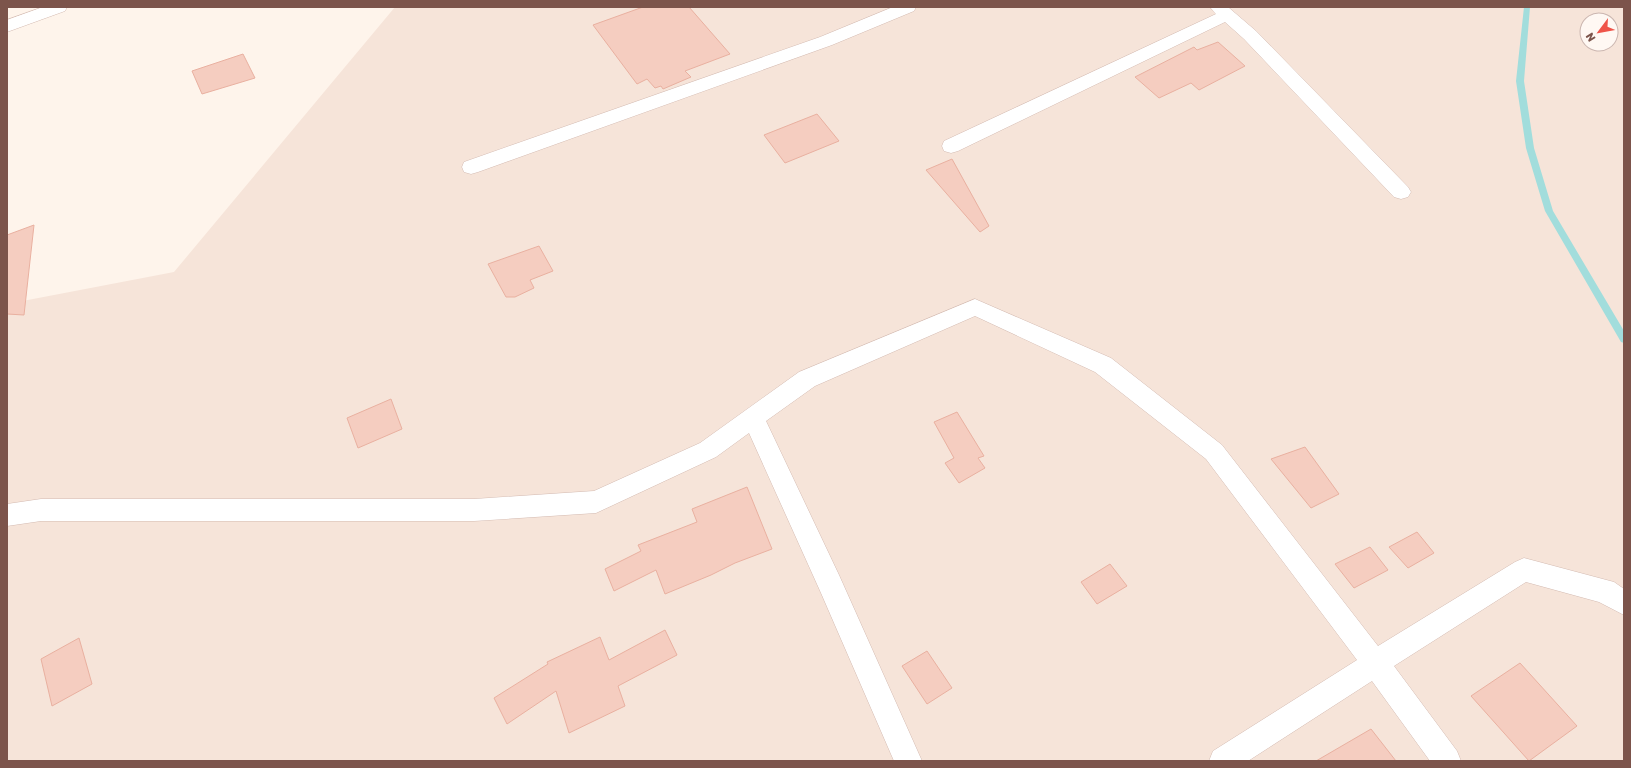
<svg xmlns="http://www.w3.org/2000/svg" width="1631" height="768" viewBox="0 0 1631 768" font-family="Rubik,sans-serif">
<rect width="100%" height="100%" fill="#fef4eb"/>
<path fill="#f6e4d9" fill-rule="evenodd" d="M395,7H1624V761H7V304L174,272ZM1587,20H1611V44H1587Z"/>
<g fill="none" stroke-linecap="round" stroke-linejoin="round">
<polygon fill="#a2dddc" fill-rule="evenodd" points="1524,7 1530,7 1524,81 1534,148 1553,211 1624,331 1624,343 1621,342 1545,211 1526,148 1516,81"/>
</g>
<g fill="#f5cdc0" stroke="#e9b0a0">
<polygon points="643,7 689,7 730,54 685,71 691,77 663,89 661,86 655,88 647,79 637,84 593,25"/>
<polygon points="1218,42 1245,66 1199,90 1191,83 1159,98 1135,77 1194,47 1197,50"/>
<polygon points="243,54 255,78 202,94 192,71"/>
<polygon points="817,114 839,141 785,163 764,135"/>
<polygon points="952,159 989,226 980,232 926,170"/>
<polygon points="34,225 24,315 7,314 7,235"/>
<polygon points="539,246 553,271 530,280 534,288 515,297 506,297 488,264"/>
<polygon points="391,399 402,429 358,448 347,418"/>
<polygon points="957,412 984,456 978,458 985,468 959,483 945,463 954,458 934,422"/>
<polygon points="1305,447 1339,494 1311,508 1271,459"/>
<polygon points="747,487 772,549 735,563 711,575 665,594 656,570 614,591 605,569 641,551 638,545 697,522 692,509"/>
<polygon points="1417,532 1434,553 1408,568 1389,547"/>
<polygon points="1370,547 1388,570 1354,588 1335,564"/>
<polygon points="1110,564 1127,586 1097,604 1081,582"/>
<polygon points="665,630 677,655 618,686 625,706 569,733 556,691 507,724 494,698 548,664 547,662 600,637 609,660"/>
<polygon points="79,638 92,684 52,706 41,659"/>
<polygon points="927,651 952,688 927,704 902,666"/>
<polygon points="1520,663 1577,726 1529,761 1471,696"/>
<polygon points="1371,729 1396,761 1316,761"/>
</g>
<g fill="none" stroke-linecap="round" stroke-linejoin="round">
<defs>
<g id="minor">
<polygon points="43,7 67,7 65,11 7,32 7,20"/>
<polygon points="893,7 916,7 914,11 832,45 478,172 471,174 464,172 462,167 464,162 820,37"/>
<polygon points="1210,7 1228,7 1256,31 1408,187 1411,192 1408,197 1401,199 1394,197 1244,39 1225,22 958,151 951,153 944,151 942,146 944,141 1216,14"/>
<polygon points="975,299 1111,358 1222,445 1378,646 1515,562 1524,558 1614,582 1624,589 1624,615 1599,602 1526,582 1394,666 1457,751 1461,761 1430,761 1372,681 1248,761 1209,761 1213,751 1357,660 1206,459 1095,372 975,316 815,386 766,421 839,575 922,761 894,761 821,593 749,433 716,457 596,513 474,521 41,521 7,526 7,504 41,499 474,499 594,491 700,443 799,372"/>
</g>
</defs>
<use href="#minor" stroke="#d4bbb2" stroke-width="1"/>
<use href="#minor" fill="#fff" fill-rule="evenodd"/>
</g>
<rect width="1631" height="768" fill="none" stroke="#7c544b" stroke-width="16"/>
<g transform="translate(1599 32) rotate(238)"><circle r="19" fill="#fff8f3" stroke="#cbb6b0"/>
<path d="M0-3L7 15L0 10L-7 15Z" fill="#ef5449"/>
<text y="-6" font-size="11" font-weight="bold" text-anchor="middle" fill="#7c544b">N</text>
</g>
</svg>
